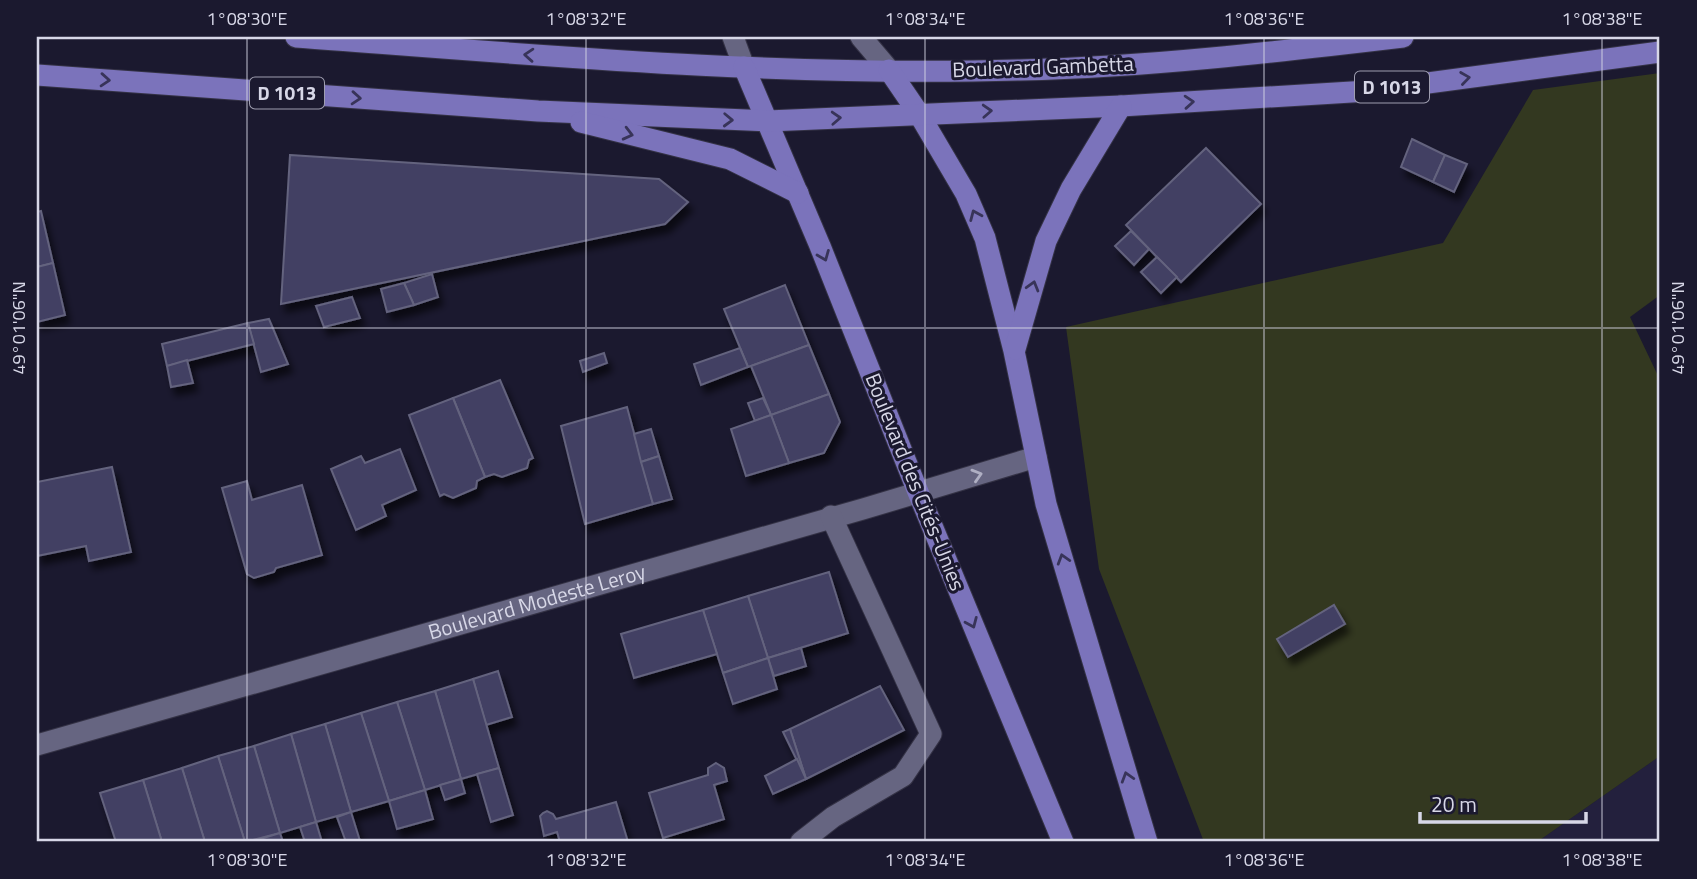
<svg xmlns="http://www.w3.org/2000/svg" width="1697" height="879" viewBox="0 0 1697 879" font-family="'Titillium Web',sans-serif">
<defs>
<filter id="shadow"><feDropShadow dx="4.5" dy="8" stdDeviation="3.5" flood-color="#0009"/></filter>
</defs>
<rect width="100%" height="100%" fill="#1b192f"/>
<polygon fill="#23203d" points="1660,756 1660,842 1537,842"/>
<polygon fill="#333820" points="1660,73 1660,295 1630,317 1660,380 1660,756 1537,842 1204,842 1099,569 1066,327 1443,243 1533,90"/>
<g fill="#423f63" stroke="#64637e" stroke-width="2" filter="url(#shadow)">
<polygon points="1412,139 1445,155 1433,182 1401,167"/>
<polygon points="1206,148 1261,204 1181,282 1126,225"/>
<polygon points="290,155 659,179 688,202 665,224 281,304"/>
<polygon points="1445,155 1467,164 1454,192 1433,182"/>
<polygon points="41,211 53,263 37,267 37,212"/>
<polygon points="1131,231 1149,249 1134,265 1115,246"/>
<polygon points="1157,257 1177,277 1161,293 1141,272"/>
<polygon points="53,263 65,315 37,322 37,267"/>
<polygon points="432,274 438,297 414,305 404,283"/>
<polygon points="404,283 414,305 387,312 381,289"/>
<polygon points="785,285 809,345 748,367 724,309"/>
<polygon points="352,297 360,318 324,327 316,306"/>
<polygon points="269,319 288,364 261,372 248,323"/>
<polygon points="248,323 254,344 167,366 162,344"/>
<polygon points="809,345 829,394 771,415 751,366"/>
<polygon points="740,348 748,367 701,385 694,364"/>
<polygon points="604,353 607,363 583,372 580,361"/>
<polygon points="187,360 193,383 171,387 167,366"/>
<polygon points="500,380 533,458 529,460 527,468 502,477 494,474 485,477 453,398"/>
<polygon points="829,394 840,422 824,453 789,463 771,415"/>
<polygon points="453,398 485,477 477,481 476,488 453,498 444,494 440,496 409,415"/>
<polygon points="763,398 771,415 755,421 748,403"/>
<polygon points="627,407 653,504 585,524 561,426"/>
<polygon points="771,415 789,463 746,476 731,429"/>
<polygon points="651,429 659,456 641,462 634,434"/>
<polygon points="400,449 416,490 382,505 386,516 356,530 331,469 361,456 365,463"/>
<polygon points="659,456 672,499 653,504 641,462"/>
<polygon points="112,467 131,552 89,561 86,546 37,556 37,482"/>
<polygon points="247,481 252,500 302,485 322,555 276,568 274,572 254,578 247,574 222,488"/>
<polygon points="829,572 848,633 768,658 748,596"/>
<polygon points="748,596 768,658 723,673 703,610"/>
<polygon points="1334,605 1345,624 1288,657 1277,639"/>
<polygon points="703,610 717,654 634,678 621,634"/>
<polygon points="801,648 806,666 774,676 768,658"/>
<polygon points="768,658 777,689 733,704 723,673"/>
<polygon points="498,671 512,717 486,725 473,679"/>
<polygon points="473,679 499,768 461,779 435,691"/>
<polygon points="880,686 904,730 806,779 790,729"/>
<polygon points="435,691 461,779 425,790 397,702"/>
<polygon points="397,702 425,790 389,801 361,713"/>
<polygon points="361,713 389,801 351,812 325,724"/>
<polygon points="325,724 351,812 316,822 291,734"/>
<polygon points="790,729 806,779 783,732"/>
<polygon points="291,734 316,822 280,833 254,746"/>
<polygon points="254,746 280,833 245,842 218,756"/>
<polygon points="218,756 245,842 205,842 182,768"/>
<polygon points="797,759 806,779 773,794 765,776"/>
<polygon points="716,763 724,768 727,781 714,785 724,819 663,838 649,793 708,775 708,768"/>
<polygon points="182,768 205,842 162,842 143,780"/>
<polygon points="499,768 513,815 491,822 477,774"/>
<polygon points="461,779 465,793 445,800 440,785"/>
<polygon points="143,780 162,842 116,842 100,793"/>
<polygon points="425,790 433,819 397,829 389,801"/>
<polygon points="616,802 628,842 560,842 557,832 544,836 540,816 543,813 547,811 553,814 556,819"/>
<polygon points="351,812 360,841 346,842 337,817"/>
<polygon points="316,822 322,842 305,842 300,827"/>
<polygon points="280,833 283,842 250,842"/>
</g>
<g fill="none" stroke-linecap="round" stroke-linejoin="round">
<defs>
<g id="street">
<path id="s1" d="M37,745L863,509L1036,457"/>
<polyline points="801,842 833,817 903,776 931,734 831,516"/>
</g>
<g id="secondary">
<polyline points="733,37 744,67"/>
<polyline points="861,37 889,70"/>
</g>
<g id="primary">
<path d="M296,37C537,55 778,77 1020,70C1148,67 1276,52 1403,37"/>
<polyline points="744,67 820,246 918,492 1063,842"/>
<polyline points="889,70 919,114 966,194 985,238 1014,351 1046,504 1147,842"/>
<polyline points="37,75 538,111 768,121 1121,106 1368,91 1660,52"/>
<polyline points="581,122 730,159 798,193"/>
<polyline points="1015,349 1046,241 1071,189 1121,106"/>
</g>
</defs>
<use href="#street" stroke="#343245" stroke-width="23"/>
<use href="#secondary" stroke="#343245" stroke-width="23"/>
<use href="#primary" stroke="#343245" stroke-width="23"/>
<use href="#street" stroke="#666581" stroke-width="21"/>
<use href="#secondary" stroke="#666581" stroke-width="21"/>
<use href="#primary" stroke="#7b73bb" stroke-width="21"/>
</g>
<defs><path id="oneway-chevron" d="M-2-3.5L2.5 0L-2 3.5" fill="none" stroke-width="1.6" stroke-linecap="round" stroke-linejoin="round" transform="scale(1.75)"/></defs>
<g stroke="#383459">
<use href="#oneway-chevron" transform="translate(529 55) rotate(-176)"/>
<use href="#oneway-chevron" transform="translate(1465 78) rotate(-8)"/>
<use href="#oneway-chevron" transform="translate(105 80) rotate(4)"/>
<use href="#oneway-chevron" transform="translate(356 98) rotate(4)"/>
<use href="#oneway-chevron" transform="translate(1189 102) rotate(-4)"/>
<use href="#oneway-chevron" transform="translate(987 111) rotate(-3)"/>
<use href="#oneway-chevron" transform="translate(836 118) rotate(-3)"/>
<use href="#oneway-chevron" transform="translate(728 120) rotate(2)"/>
<use href="#oneway-chevron" transform="translate(628 134) rotate(14)"/>
<use href="#oneway-chevron" transform="translate(975 215) rotate(-113)"/>
<use href="#oneway-chevron" transform="translate(824 256) rotate(68)"/>
<use href="#oneway-chevron" transform="translate(1033 286) rotate(-74)"/>
<use href="#oneway-chevron" transform="translate(1063 559) rotate(-107)"/>
<use href="#oneway-chevron" transform="translate(972 623) rotate(67)"/>
<use href="#oneway-chevron" transform="translate(1127 777) rotate(-107)"/>
</g>
<use stroke="#afafc3" href="#oneway-chevron" transform="translate(977 475) rotate(-17)"/>
<path fill="none" stroke="#d7d7e7" stroke-width="2" stroke-opacity="0.45" d="M247,37V842M586,37V842M925,37V842M1264,37V842M1602,37V842M37,328H1660"/>
<g text-anchor="middle" stroke-width="6" stroke-linejoin="round" paint-order="stroke">
<g fill="#1b192f" stroke="#9f9eb0" stroke-width="2">
<rect x="1355" y="71.5" width="74" height="31" rx="5"/>
<rect x="250" y="77.5" width="74" height="31" rx="5"/>
</g>
<g font-size="19" font-weight="bold" fill="#d7d7e7">
<text x="1392" y="94">D 1013</text>
<text x="287" y="100">D 1013</text>
</g>
<g font-size="21" fill="#d7d7e7" stroke="#1b192f">
<text transform="translate(1043 67) rotate(-2)" y="7">Boulevard Gambetta</text>
<text transform="translate(915 482) rotate(68)" y="7">Boulevard des Cités-Unies</text>
<text dy="7" stroke="none"><textPath href="#s1" startOffset="520">Boulevard Modeste Leroy</textPath></text>
</g>
</g>
<rect width="1697" height="879" fill="none" stroke="#1b192f" stroke-width="77"/>
<path d="M1420 812v10h166v-10" fill="none" stroke="#d7d7e7" stroke-width="3.5"/>
<text x="1431" y="812" font-size="21" fill="#d7d7e7" stroke="#1b192f" stroke-width="5" paint-order="stroke">20 m</text>
<rect x="38" y="38" width="1620" height="802" fill="none" stroke="#d7d7e7" stroke-width="2.5"/>
<g font-size="18" text-anchor="middle" fill="#d7d7e7">
<text x="247" y="25">1°08'30"E</text>
<text x="586" y="25">1°08'32"E</text>
<text x="925" y="25">1°08'34"E</text>
<text x="1264" y="25">1°08'36"E</text>
<text x="1602" y="25">1°08'38"E</text>
<text transform="translate(19 328) rotate(-90)" y="6">49°01'06"N</text>
<text transform="translate(1678 328) rotate(-90)" y="6">49°01'06"N</text>
<text x="247" y="866">1°08'30"E</text>
<text x="586" y="866">1°08'32"E</text>
<text x="925" y="866">1°08'34"E</text>
<text x="1264" y="866">1°08'36"E</text>
<text x="1602" y="866">1°08'38"E</text>
</g>
</svg>
